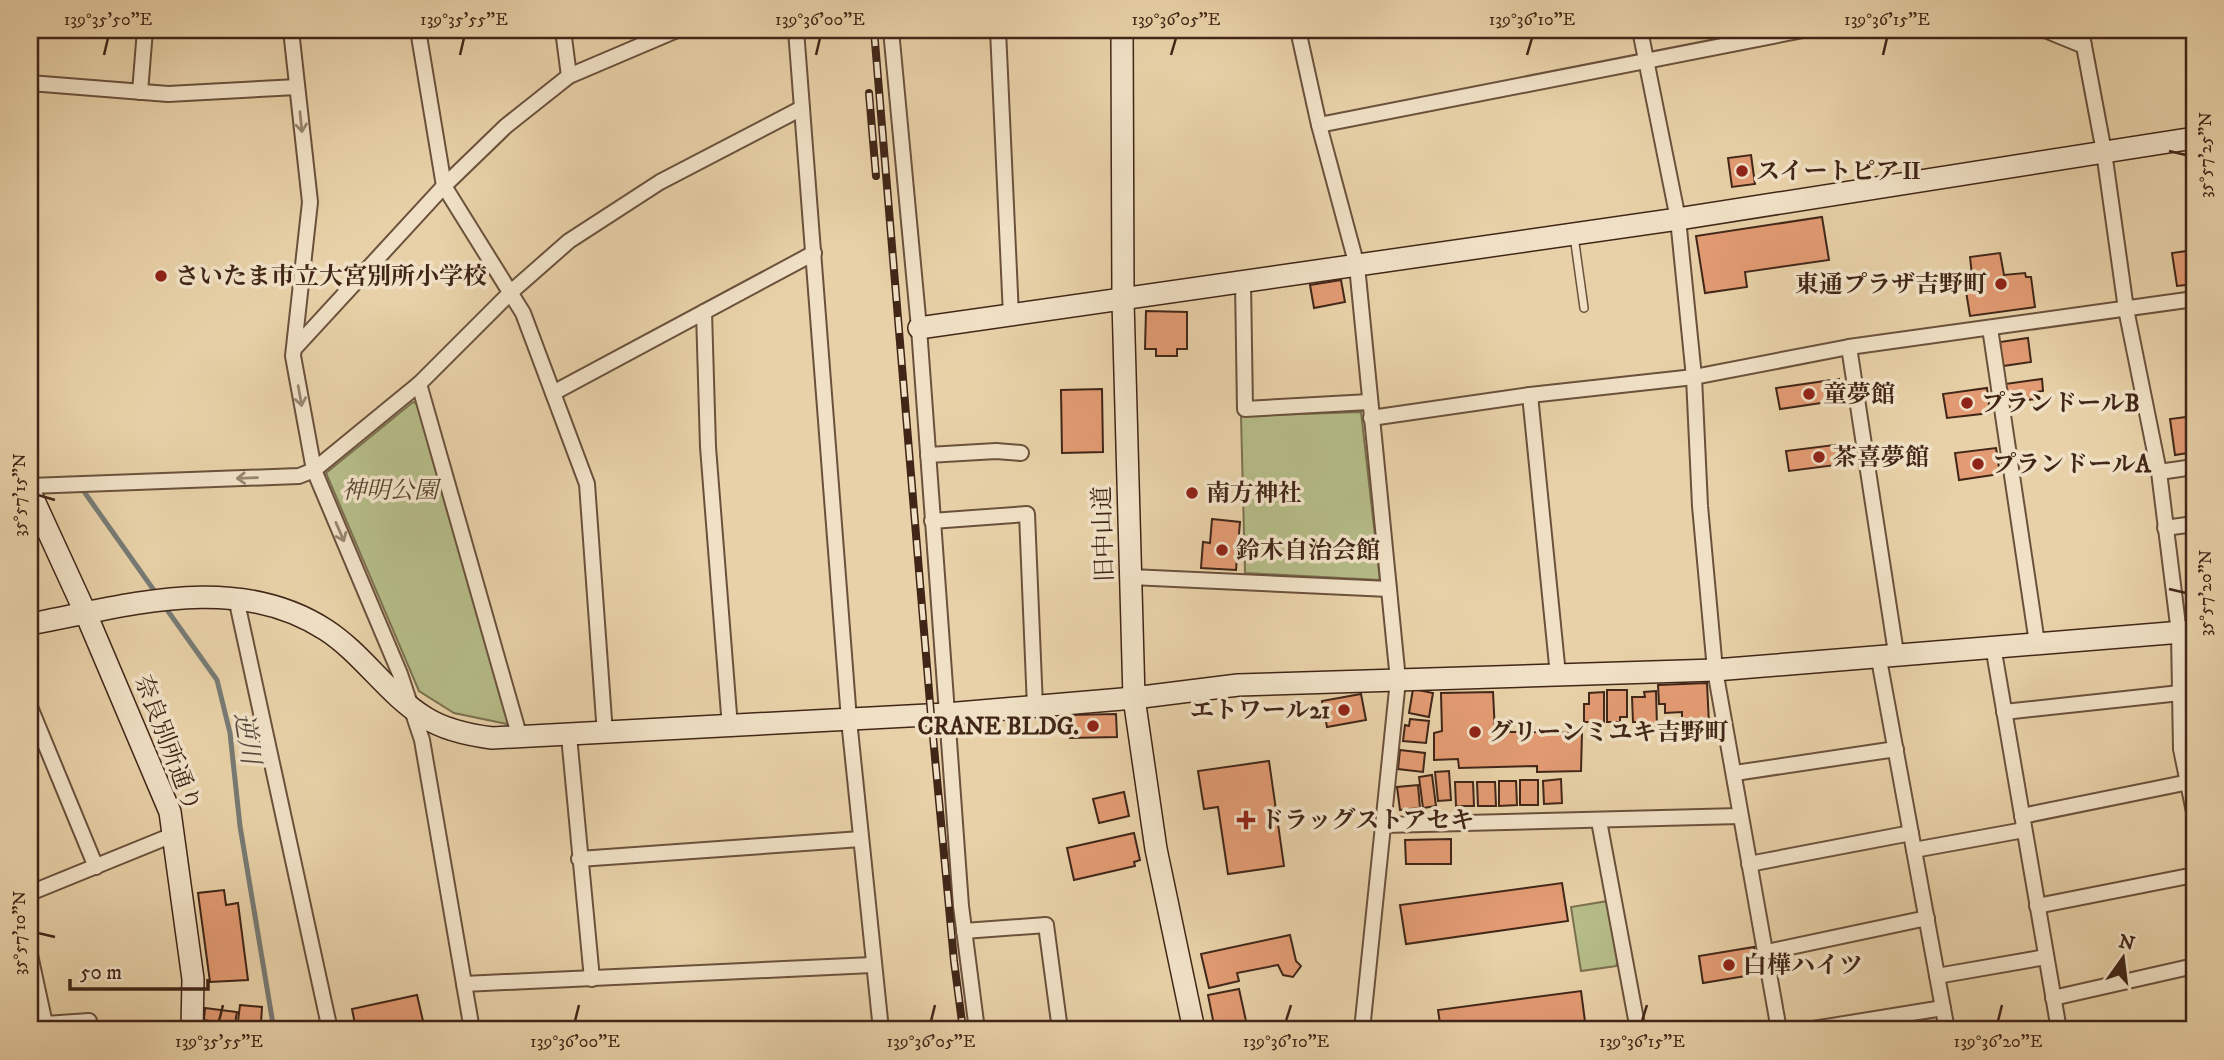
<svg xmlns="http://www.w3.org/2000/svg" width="2224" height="1060" viewBox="0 0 2224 1060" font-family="'IM FELL DW Pica','Noto Serif JP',serif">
<rect width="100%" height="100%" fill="#e8d1a8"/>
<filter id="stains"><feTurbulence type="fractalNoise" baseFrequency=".00286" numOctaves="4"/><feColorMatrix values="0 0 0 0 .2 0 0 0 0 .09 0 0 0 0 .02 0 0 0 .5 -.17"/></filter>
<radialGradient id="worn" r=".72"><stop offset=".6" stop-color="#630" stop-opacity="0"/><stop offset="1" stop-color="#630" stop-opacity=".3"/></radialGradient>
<g fill="#b5bc88" stroke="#7b7150" stroke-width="2">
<polygon points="413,402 419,404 508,718 507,724 454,713 419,691 326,473"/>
<polygon points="1361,412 1380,580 1245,573 1241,416"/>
<polygon points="1608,901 1619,958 1616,966 1581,971 1571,907"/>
</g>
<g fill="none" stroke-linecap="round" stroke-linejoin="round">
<g stroke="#777b75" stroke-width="5">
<polyline points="85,493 158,596"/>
<polyline points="165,607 217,680 230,733 240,826 274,1030"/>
</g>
</g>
<g fill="#e39b73" stroke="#412618" stroke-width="2">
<polygon points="1751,155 1755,184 1732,187 1728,158"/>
<polygon points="1822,217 1829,260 1745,272 1747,287 1705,293 1696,236"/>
<polygon points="2194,250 2194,284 2177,286 2172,253"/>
<polygon points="2000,253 2004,275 2025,273 2026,277 2031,277 2035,307 1970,316 1965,285 1973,284 1970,257"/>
<polygon points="1341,280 1345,302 1314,308 1310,285"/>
<polygon points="1146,311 1187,312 1187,349 1177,349 1177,356 1156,356 1156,349 1145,349"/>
<polygon points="2028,338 2031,362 2003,366 2000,342"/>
<polygon points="1839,379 1842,400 1780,409 1776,388"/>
<polygon points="2042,379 2043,391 2035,392 2036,399 2008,402 2005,384"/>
<polygon points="1987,388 1990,413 1947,418 1943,394"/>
<polygon points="1102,389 1103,452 1062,453 1061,390"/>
<polygon points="2194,416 2194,452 2175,455 2170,419"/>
<polygon points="1850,443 1852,463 1789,471 1786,451"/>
<polygon points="1996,448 2000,474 1959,480 1955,453"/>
<polygon points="1212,519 1240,522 1236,570 1201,568 1203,542 1210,543"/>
<polygon points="1707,683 1709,724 1682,725 1682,712 1665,713 1665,704 1659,704 1658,685"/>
<polygon points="1413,689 1433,693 1429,717 1409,713"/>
<polygon points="1607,690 1627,690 1627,717 1620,717 1620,722 1607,722"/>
<polygon points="1656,691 1657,727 1646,727 1646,722 1633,722 1632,697 1645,697 1644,692"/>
<polygon points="1493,692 1495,732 1497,726 1510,725 1510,732 1520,732 1520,725 1532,725 1532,732 1582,733 1581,771 1537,772 1537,766 1459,768 1458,759 1434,760 1434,733 1442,731 1441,693"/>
<polygon points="1604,692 1604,722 1584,722 1584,704 1589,704 1589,693"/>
<polygon points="1361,694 1366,720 1327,727 1322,701"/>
<polygon points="1116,714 1117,737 1070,738 1069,715"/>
<polygon points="1410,719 1429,721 1426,743 1403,741 1405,725 1409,726"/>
<polygon points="1400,750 1425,753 1423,772 1398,769"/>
<polygon points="1269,761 1284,866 1228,874 1218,807 1204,809 1198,771"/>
<polygon points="1449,771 1451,800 1438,801 1435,772"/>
<polygon points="1432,775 1436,806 1423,808 1419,777"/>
<polygon points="1561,779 1562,803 1544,804 1543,781"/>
<rect x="1520" y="780" width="18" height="25"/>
<polygon points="1499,781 1516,781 1517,805 1499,806"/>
<polygon points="1455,782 1473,782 1474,806 1456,806"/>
<polygon points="1477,782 1495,782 1496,806 1478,806"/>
<polygon points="1418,785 1420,808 1400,810 1397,787"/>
<polygon points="1124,792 1129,816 1099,823 1093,799"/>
<polygon points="1134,833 1140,860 1134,862 1135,866 1074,880 1067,848"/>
<polygon points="1451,839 1451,864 1406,864 1405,840"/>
<polygon points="1562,883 1568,921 1406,944 1400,905"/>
<polygon points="224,890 226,905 238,903 248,980 210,982 198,893"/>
<polygon points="1290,935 1296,961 1301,966 1293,977 1283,975 1278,965 1237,973 1239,981 1209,988 1201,954"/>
<polygon points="1754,947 1758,974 1703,983 1699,956"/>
<polygon points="1239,989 1248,1030 1215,1030 1208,995"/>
<polygon points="1581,991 1586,1029 1441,1030 1438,1010"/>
<polygon points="417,995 423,1021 377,1030 364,1030 362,1022 355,1024 352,1009"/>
<polygon points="240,1005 262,1007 261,1023 238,1021"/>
<polygon points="205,1008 237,1012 234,1029 209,1026 210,1021 204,1020"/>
<polygon points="1924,1018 1926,1030 1893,1030 1892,1024"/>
<polygon points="238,1024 262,1027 262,1030 237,1030"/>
</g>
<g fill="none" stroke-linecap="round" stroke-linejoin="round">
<defs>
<polyline id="lane" points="1574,236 1584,308"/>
<g id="street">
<polyline points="291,30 310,202 293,356 314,470 400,674 422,740 472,1030"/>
<polyline points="418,30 444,186 523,313 587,484 605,734"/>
<polyline points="563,30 569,76"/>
<polyline points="796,30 849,720 881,1030"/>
<polyline points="891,30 919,328 961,906 977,1030"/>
<polyline points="998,30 1011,316"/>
<polyline points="1298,30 1319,125 1357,266 1398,680 1362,1030"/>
<polyline points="1640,30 1678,219 1694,377 1700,506 1715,670 1779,1030"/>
<polyline points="2045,30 2084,46"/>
<polyline points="2081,30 2104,152 2126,309 2159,472 2179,633 2181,749 2194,812"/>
<polyline points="30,83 168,94 297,87"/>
<polyline points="140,92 145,30"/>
<polyline points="1319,125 1803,30"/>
<polyline points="1243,283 1245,409 1369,402"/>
<polyline points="704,312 708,447 730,727"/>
<polyline points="1990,328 2037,643"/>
<polyline points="1849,347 1896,653"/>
<polyline points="294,349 444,186 506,126 569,76 677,30"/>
<polyline points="419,384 520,738"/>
<polyline points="553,393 814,253"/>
<polyline points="1530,395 1558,675"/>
<polyline points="1371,418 1530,395 1694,377 1849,347 2194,299"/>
<polyline points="928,455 996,451 1021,453"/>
<polyline points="2159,472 2194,467"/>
<polyline points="30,486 299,476 314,470 419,384 511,292 569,241 660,182 802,108"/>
<polyline points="932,521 1027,514 1035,707"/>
<polyline points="2165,528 2194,524"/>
<polyline points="1131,577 1389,589"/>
<polyline points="236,598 330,1030"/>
<polyline points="1993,646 2059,1030"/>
<polyline points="1878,654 1947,1030"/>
<polyline points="30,707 96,867"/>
<polyline points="2004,712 2180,693"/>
<polyline points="569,736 592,979"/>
<polyline points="1735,773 1896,749"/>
<polyline points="2022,816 2194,781"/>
<polyline points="1599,821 1638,1030"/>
<polyline points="1384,825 1740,816"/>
<polyline points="1914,850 2024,830"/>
<polyline points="579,859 861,839"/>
<polyline points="1749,864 1911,833"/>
<polyline points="30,893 175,834"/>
<polyline points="2037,906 2194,875"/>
<polyline points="964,931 1046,925 1060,1030"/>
<polyline points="1767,952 1927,918"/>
<polyline points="30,955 45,1024 89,1021 91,1030"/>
<polyline points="1937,976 2046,957"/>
<polyline points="464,984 872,965"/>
<polyline points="2053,998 2194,966"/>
<polyline points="1807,1030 1943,1008"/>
</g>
<g id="secondary">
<polyline points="1122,30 1123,301 1134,698 1156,849 1194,1030"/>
<polyline points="919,328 1678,219 2194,138"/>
<polyline points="30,492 86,614 170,812 193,979 192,1030"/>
<path d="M30,624C127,606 235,571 326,630C363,654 388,695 426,718C445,730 469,735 492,738L946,714L1134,698L1238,685L1715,670L2194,631"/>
</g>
</defs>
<use href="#lane" stroke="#6b513c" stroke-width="10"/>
<use href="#street" stroke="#6b513c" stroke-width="18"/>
<use href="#secondary" stroke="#412618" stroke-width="24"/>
<use href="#lane" stroke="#f0e1c6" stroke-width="7"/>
<use href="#street" stroke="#f0e1c6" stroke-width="14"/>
<use href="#secondary" stroke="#f0e1c6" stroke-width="21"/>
<defs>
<g id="rail">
<polyline points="874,30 931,715 954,961 963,1030"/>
<polyline points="869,93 876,176"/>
</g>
</defs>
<use href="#rail" stroke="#412618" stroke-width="8"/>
<use href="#rail" stroke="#f0e1c6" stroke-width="5" stroke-dasharray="16" stroke-linecap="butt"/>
</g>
<defs><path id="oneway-shaft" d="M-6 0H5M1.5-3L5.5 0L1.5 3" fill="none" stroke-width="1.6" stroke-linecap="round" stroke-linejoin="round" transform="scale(1.75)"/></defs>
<g stroke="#98846f">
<use href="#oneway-shaft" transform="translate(301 122) rotate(84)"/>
<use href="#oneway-shaft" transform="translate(300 396) rotate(80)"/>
<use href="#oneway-shaft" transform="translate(247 478) rotate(178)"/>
<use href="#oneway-shaft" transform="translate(340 532) rotate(67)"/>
</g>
<path fill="none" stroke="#412618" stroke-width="2.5" d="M104,55L108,38M460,55L464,38M816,55L820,38M1171,55L1176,38M1527,55L1532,38M1883,55L1887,38M2169,151L2186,155M38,495L55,500M2169,589L2186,593M38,933L55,937M219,1021L223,1005M575,1021L579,1005M931,1021L935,1005M1286,1021L1291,1005M1642,1021L1647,1005M1998,1021L2002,1005"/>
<g fill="#8f2418" stroke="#f0e1c6" stroke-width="2.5">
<circle cx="1742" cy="171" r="7"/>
<circle cx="161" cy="276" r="7"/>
<circle cx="2001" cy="284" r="7"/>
<circle cx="1809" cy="394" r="7"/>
<circle cx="1967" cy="403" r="7"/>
<circle cx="1819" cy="457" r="7"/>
<circle cx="1978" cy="464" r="7"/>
<circle cx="1192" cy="493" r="7"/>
<circle cx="1222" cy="550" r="7"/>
<circle cx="1344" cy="710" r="7"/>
<circle cx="1093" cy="726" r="7"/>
<circle cx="1475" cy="732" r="7"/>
<path d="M1242.5 809.5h7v7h7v7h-7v7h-7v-7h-7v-7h7z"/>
<circle cx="1729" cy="965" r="7"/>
</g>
<g text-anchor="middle" stroke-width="7" stroke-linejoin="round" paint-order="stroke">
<g font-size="24" font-weight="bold" fill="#412618" stroke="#f0e1c6" text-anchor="start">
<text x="1756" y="179">スイートピアⅡ</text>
<text x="175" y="284">さいたま市立大宮別所小学校</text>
<text x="1987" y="292" text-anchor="end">東通プラザ吉野町</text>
<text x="1823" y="402">童夢館</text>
<text x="1981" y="411">プランドールB</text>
<text x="1833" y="465">茶喜夢館</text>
<text x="1992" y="472">プランドールA</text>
<text x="1206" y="501">南方神社</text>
<text x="1236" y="558">鈴木自治会館</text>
<text x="1330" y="718" text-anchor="end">エトワール21</text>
<text x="1079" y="734" text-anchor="end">CRANE BLDG.</text>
<text x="1489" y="740">グリーンミユキ吉野町</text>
<text x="1260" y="828">ドラッグストアセキ</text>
<text x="1743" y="973">白樺ハイツ</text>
</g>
<g font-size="24" font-style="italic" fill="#58442e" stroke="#f0e1c6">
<text x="390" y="498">神明公園</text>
</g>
<g font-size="24" fill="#412618" stroke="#f0e1c6">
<text transform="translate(1103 534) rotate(-92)" y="8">旧中山道</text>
<text transform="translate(168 743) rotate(69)" y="8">奈良別所通り</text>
</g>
<g font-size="26" font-style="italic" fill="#584a3f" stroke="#f0e1c6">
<text transform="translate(248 738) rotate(81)" y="9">逆川</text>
</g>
</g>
<rect width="2224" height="1060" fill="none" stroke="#e8d1a8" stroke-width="77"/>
<g transform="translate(2123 958) rotate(14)" stroke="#f0e1c6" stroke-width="5" paint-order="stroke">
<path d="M0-5L12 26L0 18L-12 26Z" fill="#412618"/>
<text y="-10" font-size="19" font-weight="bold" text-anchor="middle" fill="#412618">N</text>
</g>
<path d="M70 979v10h138v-10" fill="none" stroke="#412618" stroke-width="3.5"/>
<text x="80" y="979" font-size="21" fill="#412618" stroke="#f0e1c6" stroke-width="5" paint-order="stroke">50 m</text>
<rect x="38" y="38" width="2148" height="983" fill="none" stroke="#412618" stroke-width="2.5"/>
<g font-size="18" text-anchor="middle" fill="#412618">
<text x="108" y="25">139°35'50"E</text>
<text x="464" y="25">139°35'55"E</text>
<text x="820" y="25">139°36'00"E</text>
<text x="1176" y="25">139°36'05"E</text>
<text x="1532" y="25">139°36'10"E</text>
<text x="1887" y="25">139°36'15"E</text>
<text transform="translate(2205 155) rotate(-90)" y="6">35°57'25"N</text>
<text transform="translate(19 495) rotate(-90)" y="6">35°57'15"N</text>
<text transform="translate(2205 593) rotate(-90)" y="6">35°57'20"N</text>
<text transform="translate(19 933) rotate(-90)" y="6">35°57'10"N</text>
<text x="219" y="1047">139°35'55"E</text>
<text x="575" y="1047">139°36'00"E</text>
<text x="931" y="1047">139°36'05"E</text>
<text x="1286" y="1047">139°36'10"E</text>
<text x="1642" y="1047">139°36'15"E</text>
<text x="1998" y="1047">139°36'20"E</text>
</g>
<rect width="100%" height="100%" filter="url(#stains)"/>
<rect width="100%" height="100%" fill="url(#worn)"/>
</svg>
